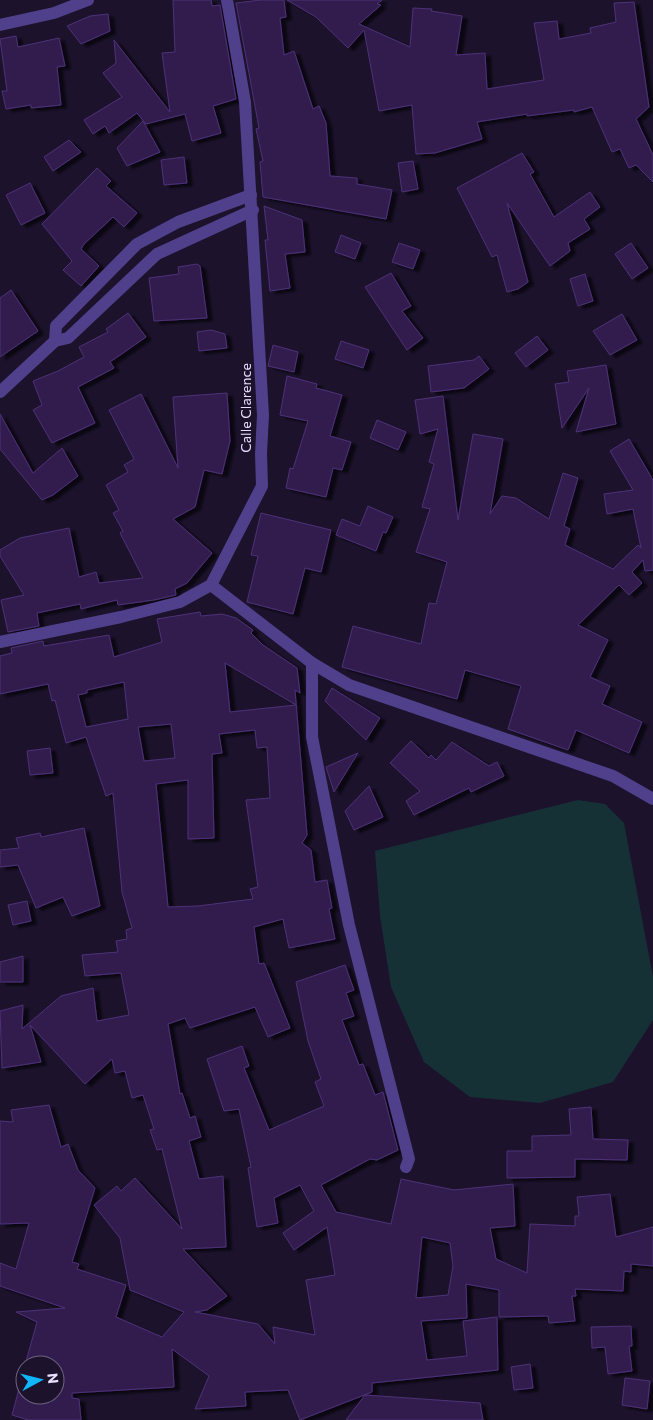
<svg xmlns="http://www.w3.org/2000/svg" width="653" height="1420" viewBox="0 0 653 1420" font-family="Commissioner,sans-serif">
<defs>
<filter id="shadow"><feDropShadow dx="5.5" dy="3" stdDeviation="1" flood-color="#0009"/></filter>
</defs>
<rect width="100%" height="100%" fill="#1c122c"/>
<polygon fill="#153136" points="578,800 605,804 624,823 653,977 653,1020 613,1082 540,1103 470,1097 424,1062 391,987 380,916 375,851"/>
<g fill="#311f4d" stroke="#4d3178" fill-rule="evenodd" filter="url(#shadow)">
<polygon points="173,0 211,0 212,6 220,5 236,99 213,106 221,133 192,141 185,114 146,124 137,113 109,133 105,126 93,134 84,120 122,97 103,73 116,63 114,40 170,112 162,53 175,52"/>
<polygon points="261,0 284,0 286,17 280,18 284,55 294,51 313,109 319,106 326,123 330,176 357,178 357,184 392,190 386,219 263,197 260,162 263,161 256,129 259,128 236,3"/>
<polygon points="287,0 382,0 377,4 381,5 359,24 410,47 413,8 432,9 431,11 462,16 456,55 485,53 487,89 544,80 534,23 557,21 559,39 591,33 590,28 616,22 614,3 634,2 649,107 636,119 653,155 653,182 636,165 629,168 620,149 612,152 592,107 574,112 574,110 527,116 527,114 477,122 482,139 435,153 416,154 412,105 379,111 364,30 348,48 316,17"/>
<polygon points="108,14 110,31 81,44 67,26 90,16"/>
<polygon points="16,36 18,47 59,38 65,66 57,67 61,105 31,108 31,105 6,109 2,91 7,91 0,39"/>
<polygon points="143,121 160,152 127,166 117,148"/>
<polygon points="69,140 81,152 53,171 44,157"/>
<polygon points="522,153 534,172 530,174 554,217 590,192 600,207 584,219 590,229 568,243 570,251 550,266 507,203 528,282 518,289 507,292 497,255 492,257 457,188"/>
<polygon points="184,157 187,183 164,185 161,160"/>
<polygon points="413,161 418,189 402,192 398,163"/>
<polygon points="97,168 111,181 106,186 137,213 124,227 113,217 84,244 81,249 99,266 81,286 63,270 72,261 42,224"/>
<polygon points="30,183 45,213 21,225 6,195"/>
<polygon points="264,206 302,220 305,252 285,254 290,288 270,291 265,240 268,240"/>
<polygon points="341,235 361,243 355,259 335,252"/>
<polygon points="399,243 420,250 413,269 392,262"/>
<polygon points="631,243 648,268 632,279 615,254"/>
<polygon points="197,264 200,266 207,318 154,321 149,278 179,274 178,267"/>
<polygon points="391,273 411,306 402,311 423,338 407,350 365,287"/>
<polygon points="585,274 593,301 578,306 570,279"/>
<polygon points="11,290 38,331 0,357 0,298"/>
<polygon points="128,313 146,337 110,362 114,368 78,387 95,423 52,443 33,410 42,405 33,381 58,371 84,357 79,347 108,332 106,329"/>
<polygon points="622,314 637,340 610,355 593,331"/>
<polygon points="211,330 225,334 227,348 199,351 197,332"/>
<polygon points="537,336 548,350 526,367 515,353"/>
<polygon points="341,341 369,350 363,368 335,359"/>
<polygon points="273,345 298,352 294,372 268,366"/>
<polygon points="479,356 489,369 464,388 431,392 428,366 474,360"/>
<polygon points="606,365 616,424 576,432 589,388 562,428 555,384 569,382 567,371"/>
<polygon points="287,376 317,384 316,388 342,395 330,436 351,442 342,470 333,468 326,497 286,488 290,468 293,469 308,421 280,415"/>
<polygon points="227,393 230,441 222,474 204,470 195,507 173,519 212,553 187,583 175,589 176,595 154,600 118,605 117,600 81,609 80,604 37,613 39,626 8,632 1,600 24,595 0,556 0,550 20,538 69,528 79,577 96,572 99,583 143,578 120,533 123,531 113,513 119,510 106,485 128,472 124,465 134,459 109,410 141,394 178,468 173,397"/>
<polygon points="443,396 458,520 473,434 503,439 490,514 502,496 516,498 549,519 563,473 578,478 564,526 570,529 565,545 613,569 638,545 641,548 633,509 607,514 604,494 633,490 610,451 629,439 653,480 653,570 645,571 643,560 632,572 642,583 629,595 619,585 578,625 608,640 590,677 610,686 602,704 642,722 629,753 576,730 568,750 508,729 521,686 465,670 457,699 342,667 353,626 421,644 429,603 436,604 447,562 416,552 430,509 422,507 434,464 429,462 438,429 420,434 415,400"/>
<polygon points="0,414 33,473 62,448 78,476 53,495 42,500 0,449"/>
<polygon points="377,420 406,432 398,450 370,438"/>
<polygon points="368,506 393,517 386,533 383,532 376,551 336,535 342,519 360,526"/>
<polygon points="261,513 331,530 321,572 305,568 293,614 247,602 258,556 251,555"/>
<path d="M200,612L201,616L222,614L236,618L253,630L251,633L263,645L297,668L300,693L295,690L307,835L302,843L311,850L315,882L327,880L332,908L329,909L335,939L289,948L283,919L254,927L259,964L264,963L290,1028L268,1037L255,1007L190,1028L185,1018L168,1024L180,1094L182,1093L190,1118L195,1116L201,1137L189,1141L199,1179L223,1176L226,1247L183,1249L227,1296L207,1310L195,1312L258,1324L275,1344L273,1327L315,1335L306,1280L335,1275L327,1227L294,1250L283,1233L314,1211L300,1185L274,1198L278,1223L257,1227L248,1168L251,1167L239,1109L224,1111L207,1059L242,1046L249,1066L244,1068L269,1130L324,1106L315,1082L321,1079L308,1041L296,982L345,965L354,990L346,993L354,1016L342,1020L359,1065L363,1064L375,1095L383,1092L398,1150L377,1160L370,1159L321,1185L336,1212L391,1224L401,1179L454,1190L513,1184L515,1226L490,1228L496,1259L527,1273L530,1224L575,1226V1216H579L577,1197L610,1194L616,1237L653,1227V1266L631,1264V1272L624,1271L623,1291L575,1289L576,1296H572L575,1321L549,1323L548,1316L499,1317V1290L466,1284L467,1318L421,1321L427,1360L467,1356L463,1321L497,1317L498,1370L372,1383V1392L300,1420L288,1390L245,1392L246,1406L195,1409L209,1376L172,1349L174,1387L72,1393V1398L79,1399L81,1420H28L12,1415L25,1366V1395H55V1365H25L37,1322L16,1312L65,1308L0,1286V1263L16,1269L29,1223L0,1224V1121L13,1122L11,1110L49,1105L61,1147L68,1144L78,1170L95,1188L72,1262L79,1264L77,1269L126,1285L116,1317L162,1337L184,1312L130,1290L120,1238L94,1205L117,1186L121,1191L135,1178L182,1229L162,1149L157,1150L150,1130L154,1129L143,1095L132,1098L125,1071L115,1073L112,1059L85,1084L30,1025L41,1062L2,1068L0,1011L23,1005L22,1029L61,996L93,988L97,1021L129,1015L121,973L85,976L82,955L118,952L116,941L127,939L126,930L132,928L122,892L113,793L106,796L86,737L66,743L55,700L52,701L48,684L0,694V656L12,653L11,648L43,641L44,646L109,635L114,657L162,642L157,619ZM225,663L296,705L230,712ZM124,682L128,719L86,727L78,695L87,693V690ZM171,724L175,758L144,761L138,727ZM255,730L257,748L267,747L270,798L246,800L258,887L250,889L253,899L198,906L168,907L156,784L188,780V839L214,838L212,754L222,753L219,734ZM422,1237L450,1243L453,1266L448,1295L416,1298Z"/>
<polygon points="332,688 380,718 366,740 325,701"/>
<polygon points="411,741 429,758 431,755 436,760 452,742 489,766 497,762 504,776 471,792 469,788 414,815 406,801 420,791 390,763"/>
<polygon points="50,748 53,773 30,775 27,751"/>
<polygon points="358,753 334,792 326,767"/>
<polygon points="369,786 383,817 354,830 345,811"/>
<polygon points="84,828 100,906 72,916 63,897 36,908 18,865 0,867 0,850 19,848 16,838 40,833 41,837"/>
<polygon points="27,901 31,921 13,925 8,905"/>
<polygon points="23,956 23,982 0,982 0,962"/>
<polygon points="591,1107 593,1139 628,1140 627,1160 575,1159 575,1177 507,1178 507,1151 532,1151 532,1136 571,1135 569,1109"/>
<polygon points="631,1326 632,1346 629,1346 632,1371 608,1374 605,1347 592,1348 591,1327"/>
<polygon points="530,1364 533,1388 514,1390 511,1367"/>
<polygon points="625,1378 650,1381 647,1409 622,1405"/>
<polygon points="365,1395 480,1403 483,1420 346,1420"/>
</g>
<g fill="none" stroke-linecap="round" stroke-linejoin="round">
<g stroke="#503f8a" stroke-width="12">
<polyline points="0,25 54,13 88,0"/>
<polyline points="55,341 56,326 137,244 178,222 251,195"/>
<polyline points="0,392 55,341 68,338 157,254 253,210"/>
<polyline points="211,585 312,663 349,685 613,776 653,799"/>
<polyline points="0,642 121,617 180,602 211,585 262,486 261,454 263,415 245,102 227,0"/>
<polyline points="312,663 312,737 349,925 409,1159 406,1167"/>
</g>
</g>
<g text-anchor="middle" stroke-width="4" stroke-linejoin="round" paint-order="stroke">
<g font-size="14" fill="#e8defe" stroke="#1c122c">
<text transform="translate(246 408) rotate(-90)" y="5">Calle Clarence</text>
</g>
</g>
<g transform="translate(40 1380) rotate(83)"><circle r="24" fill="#1c122c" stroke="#6e6480"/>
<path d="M0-4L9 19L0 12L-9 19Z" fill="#0fb6fa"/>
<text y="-8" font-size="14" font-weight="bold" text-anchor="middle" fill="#e8defe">N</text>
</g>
</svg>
